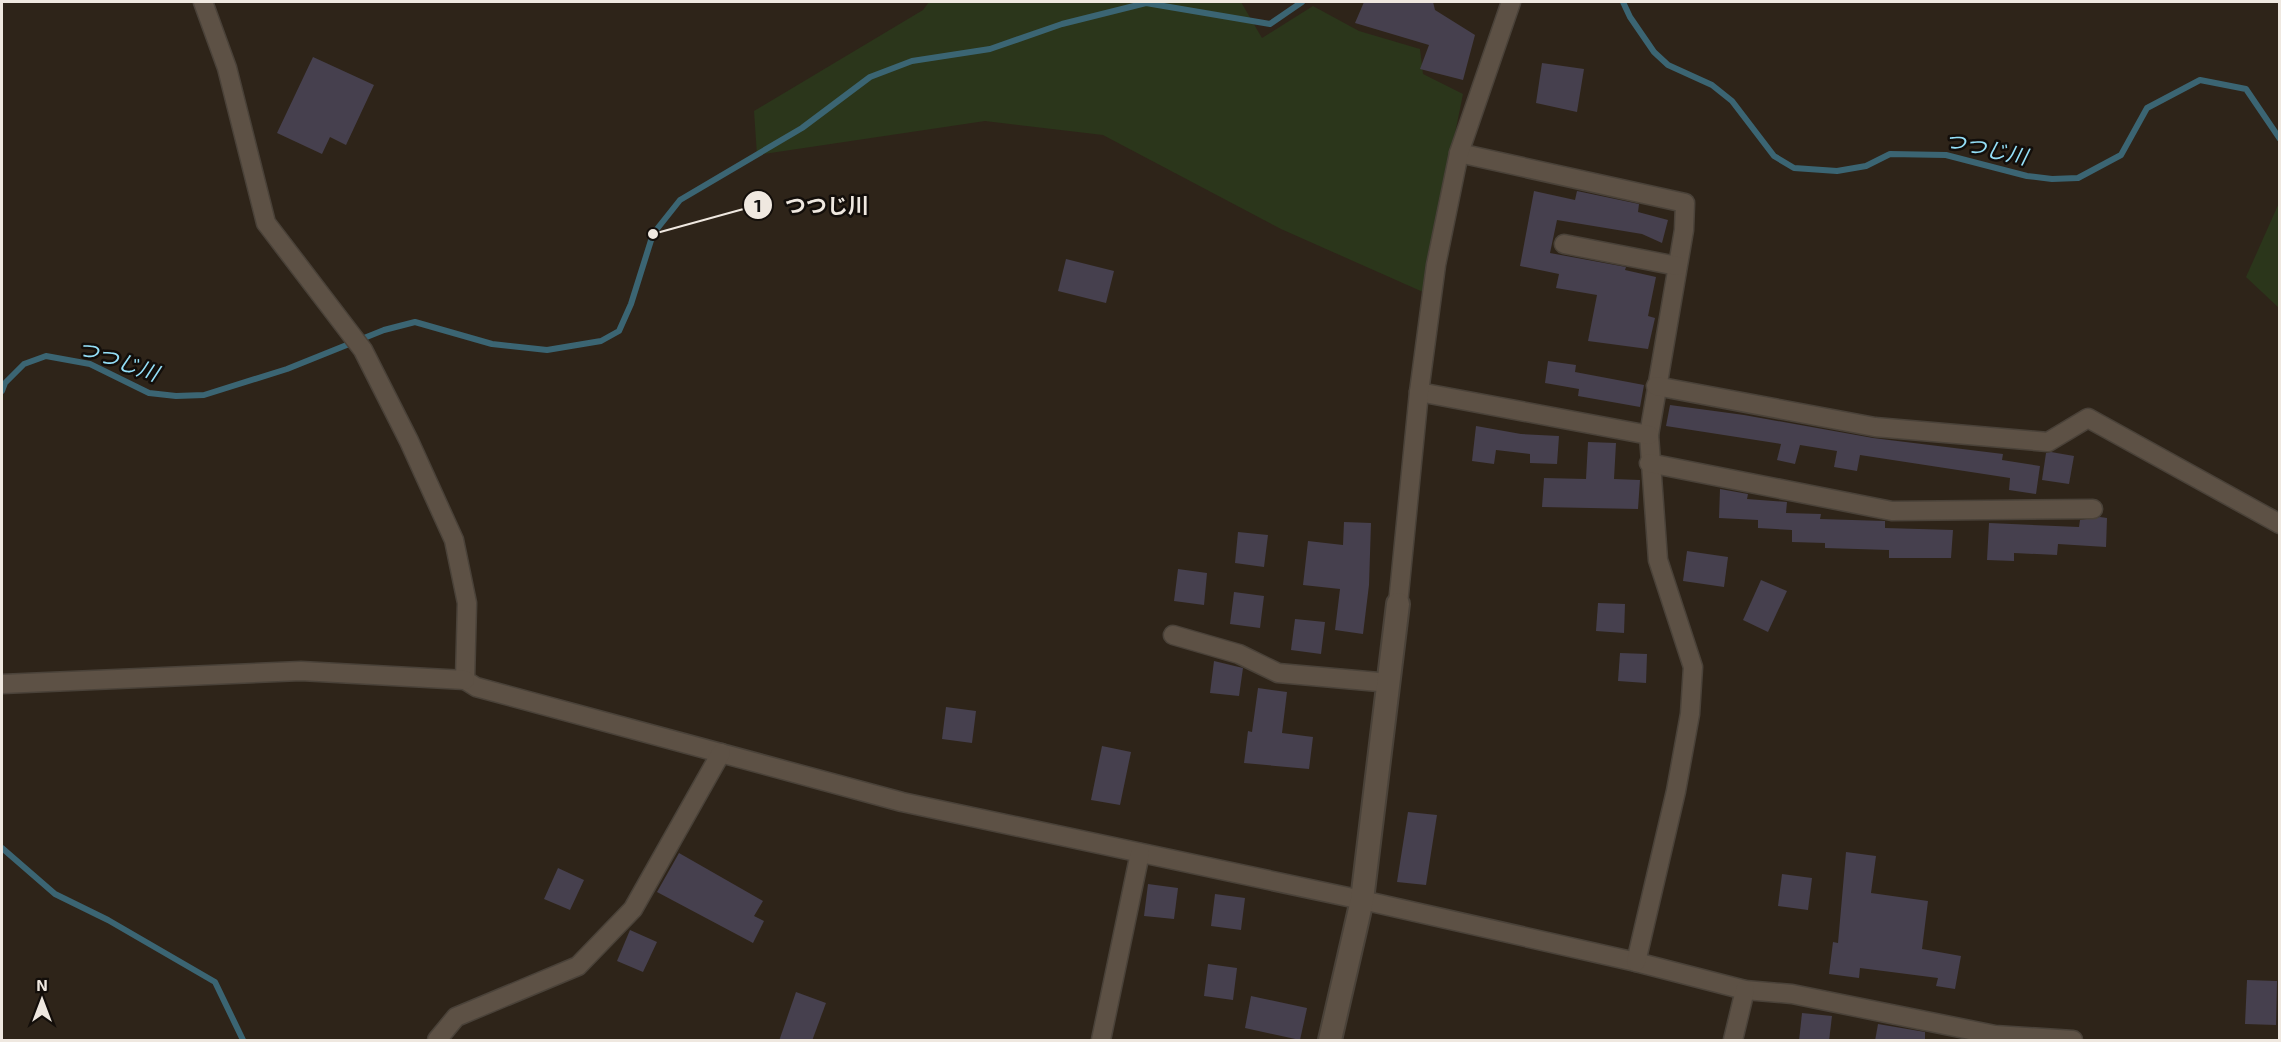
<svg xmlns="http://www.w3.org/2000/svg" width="2281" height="1042" viewBox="0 0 2281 1042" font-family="'Exo 2','Noto Sans JP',sans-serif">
<rect width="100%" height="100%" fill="#2e2419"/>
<g fill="#2b361b">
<polygon points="929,2 1241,2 1262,38 1313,6 1359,31 1420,49 1423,74 1463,94 1423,292 1281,229 1103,135 985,121 757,155 754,111 923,10"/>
<polygon points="2279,203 2279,308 2246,277"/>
</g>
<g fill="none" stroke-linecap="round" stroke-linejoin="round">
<g stroke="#3b6573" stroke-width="6">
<polyline points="1623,2 1630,17 1654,52 1668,65 1712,85 1732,101 1774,156 1794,168 1837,171 1866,166 1890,154 1946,155 2027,176 2052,179 2078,178 2121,155 2147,108 2200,80 2246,89 2280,139"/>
<polyline points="2,391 5,383 24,364 46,356 90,364 149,393 176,396 204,395 287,369 384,330 415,322 492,344 547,350 601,341 619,331 631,304 653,234 680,200 802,128 870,77 912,61 990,49 1062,24 1146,3 1270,24 1302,2"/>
<polyline points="2,848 55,894 108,920 215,982 243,1040"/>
</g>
</g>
<g fill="#46404e">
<polygon points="1364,2 1433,2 1435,10 1475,35 1463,80 1420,69 1429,45 1355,23"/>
<polygon points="313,57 374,85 346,145 330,137 322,154 277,133"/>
<polygon points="1542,63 1584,69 1577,112 1536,103"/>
<polygon points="1534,191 1575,200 1577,191 1639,204 1638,212 1668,220 1662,243 1642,234 1557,220 1550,253 1626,267 1625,270 1656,277 1648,316 1655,318 1648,349 1588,341 1597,295 1556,288 1559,274 1520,266"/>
<polygon points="1066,259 1114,271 1106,303 1058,291"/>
<polygon points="1548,361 1576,365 1575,372 1644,385 1640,407 1578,396 1579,389 1545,383"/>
<polygon points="1670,405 1744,415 1873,438 2003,454 2002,460 2040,466 2036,494 2009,490 2010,478 1860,455 1857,471 1834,467 1837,451 1800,445 1795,464 1777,460 1781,444 1666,426"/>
<polygon points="1476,426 1521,434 1559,436 1557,464 1530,463 1530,454 1496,450 1494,464 1472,461"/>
<polygon points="1588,442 1616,443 1614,479 1640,480 1638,509 1542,507 1544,478 1586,479"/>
<polygon points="2051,452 2074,456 2069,484 2042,480 2046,453"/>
<polygon points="1720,489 1748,494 1747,499 1787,502 1786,513 1821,514 1820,519 1885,521 1885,528 1953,530 1951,558 1889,558 1889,550 1825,548 1825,543 1792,542 1792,530 1758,528 1758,520 1719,518"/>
<polygon points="2100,517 2107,518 2106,547 2058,544 2057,555 2014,553 2014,561 1987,560 1989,523 2079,527 2080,520"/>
<polygon points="1344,522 1371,523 1369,585 1363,634 1335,630 1340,589 1303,585 1308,541 1343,545"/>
<polygon points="1238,532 1268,535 1264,567 1235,563"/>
<polygon points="1687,551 1728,557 1724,587 1683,581"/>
<polygon points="1178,569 1207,573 1204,605 1174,601"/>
<polygon points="1761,580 1787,591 1768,632 1743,620"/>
<polygon points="1234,592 1264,596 1260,628 1230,624"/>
<polygon points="1598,603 1625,604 1624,633 1596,631"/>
<polygon points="1295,619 1325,622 1321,654 1291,650"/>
<polygon points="1620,653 1647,654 1646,683 1618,681"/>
<polygon points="1214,661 1243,668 1239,696 1210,693"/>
<polygon points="1258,688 1287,692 1282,733 1313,737 1309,769 1244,763 1248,731 1252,732"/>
<polygon points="946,707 976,711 972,743 942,739"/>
<polygon points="1102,746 1131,752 1120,805 1091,800"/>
<polygon points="1408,812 1437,815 1426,885 1397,882"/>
<polygon points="1846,852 1876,856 1871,893 1928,901 1922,949 1961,956 1955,989 1936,986 1938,978 1860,968 1859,978 1829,974 1833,942 1838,943"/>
<polygon points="679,853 763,901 754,916 764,921 753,943 657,892"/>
<polygon points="558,868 584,880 570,910 544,899"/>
<polygon points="1782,874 1812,878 1808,910 1778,906"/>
<polygon points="1148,884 1178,888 1174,919 1144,916"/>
<polygon points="1215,894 1245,898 1241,930 1211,926"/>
<polygon points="630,930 657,942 643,972 617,961"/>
<polygon points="1208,964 1237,968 1233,1000 1204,996"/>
<polygon points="2247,980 2277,981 2276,1025 2245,1024"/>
<polygon points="796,992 826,1003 812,1041 779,1041"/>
<polygon points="1251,996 1307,1008 1300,1040 1245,1028"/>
<polygon points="1802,1013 1832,1016 1829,1041 1799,1041"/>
<polygon points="1878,1024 1925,1032 1925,1041 1875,1041"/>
</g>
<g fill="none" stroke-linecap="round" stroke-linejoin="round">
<defs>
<g id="minor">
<polyline points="203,2 227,68 266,223 363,350 409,441 454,540 467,603 465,680 476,687 902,802 1362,900 1636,962 1745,990 1792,994 1995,1035 2073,1040"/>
<polyline points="1459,153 1685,203 1684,230 1649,435 1658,560 1693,667 1690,714 1676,791 1636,962"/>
<polyline points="1564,244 1677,266"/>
<polyline points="1656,386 1875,427 2048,442 2088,418 2280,524"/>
<polyline points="1419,392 1649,435"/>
<polyline points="1649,463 1892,511 2093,509"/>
<polyline points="1398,604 1419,392 1436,265 1459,153 1511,2"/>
<polyline points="1173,635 1239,654 1278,673 1390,683"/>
<polyline points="2,684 301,671 465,680"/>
<polyline points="437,1040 456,1017 578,966 633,909 721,753"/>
<polyline points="1101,1040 1140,853"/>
<polyline points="1733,1040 1745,990"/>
</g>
<polyline id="tertiary" points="1330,1040 1362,900 1398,604"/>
</defs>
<use href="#minor" stroke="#4a4239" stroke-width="21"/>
<use href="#tertiary" stroke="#4a4239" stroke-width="26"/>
<use href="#minor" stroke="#5d5145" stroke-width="18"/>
<use href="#tertiary" stroke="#5d5145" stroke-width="22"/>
</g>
<g text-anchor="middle" stroke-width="5" stroke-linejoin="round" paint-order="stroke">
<g font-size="21" font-style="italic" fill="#94dff8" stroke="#130e0a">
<text transform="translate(1986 149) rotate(12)" y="7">つつじ川</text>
<text transform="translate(118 361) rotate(19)" y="7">つつじ川</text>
</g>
</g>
<path fill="none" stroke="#efe8e0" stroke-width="2" d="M653 234L758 205"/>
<g fill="#efe8e0" stroke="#130e0a" stroke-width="2">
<circle cx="653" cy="234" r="6"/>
<circle cx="758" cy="205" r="15"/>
</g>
<g font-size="18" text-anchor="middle" font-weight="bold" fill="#111">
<text x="758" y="212">1</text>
</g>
<g font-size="21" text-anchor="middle" font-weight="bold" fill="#efe8e0" stroke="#130e0a" stroke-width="5" stroke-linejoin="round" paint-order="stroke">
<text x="827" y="213">つつじ川</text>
</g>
<rect width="2281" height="1042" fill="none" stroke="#efe8e0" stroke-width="6"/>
<g transform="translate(42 1000)" stroke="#130e0a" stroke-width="4.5" paint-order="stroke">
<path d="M0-4.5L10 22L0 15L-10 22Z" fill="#efe8e0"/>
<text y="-9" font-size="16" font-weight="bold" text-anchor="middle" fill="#efe8e0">N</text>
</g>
</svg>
